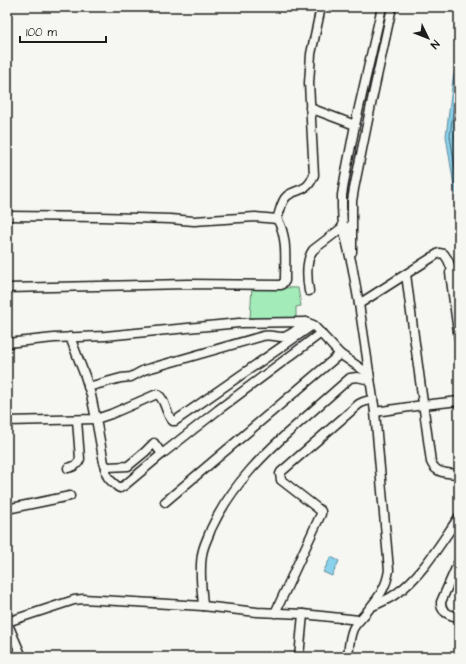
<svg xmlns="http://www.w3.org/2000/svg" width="466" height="664" viewBox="0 0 466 664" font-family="'Architects Daughter',sans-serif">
<rect width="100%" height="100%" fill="#f6f6f2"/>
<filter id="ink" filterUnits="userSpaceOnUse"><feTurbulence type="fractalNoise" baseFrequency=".025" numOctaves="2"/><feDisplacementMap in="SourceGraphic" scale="8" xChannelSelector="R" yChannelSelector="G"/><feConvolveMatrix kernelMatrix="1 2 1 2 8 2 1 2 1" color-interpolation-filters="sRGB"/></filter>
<g filter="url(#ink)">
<polygon fill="#a3ecb9" stroke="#60846a" points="252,287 298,288 301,306 296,307 296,319 250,318"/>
<g fill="#8ad1ec" stroke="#5e8999">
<polygon points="459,55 459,204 455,192 446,136 453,79"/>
<polygon points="331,557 339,561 332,576 323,572"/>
</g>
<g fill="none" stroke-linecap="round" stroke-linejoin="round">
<g stroke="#48646f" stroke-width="1">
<polyline points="459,72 457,80 450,136 459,192"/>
<polyline points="459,105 455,136 459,161"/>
</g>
<defs>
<g id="minor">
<polyline points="310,108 355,125"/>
<path d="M7,216L101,217L170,219L194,221L255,217L277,219C280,212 281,201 287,196C293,191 301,191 307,186C311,183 312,179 314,175L309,83L311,54L321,7"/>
<polyline points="352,252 352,201 354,189 373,95 392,7"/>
<polyline points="450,273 459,339"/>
<path d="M406,274L414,336L431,462C436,474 447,473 459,474"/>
<path d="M7,288L188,284L281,285L285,281C285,261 288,236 277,219"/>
<path d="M309,291C307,279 305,261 313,250L343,227H346"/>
<polyline points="359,304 439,253 444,254 448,260 459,287"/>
<polyline points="70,337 85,376 91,395 96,419 104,463 106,466 108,467 128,466 145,452 154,443 162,454 218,410 321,333"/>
<polyline points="7,343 54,338 105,336 239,323 306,322 313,325 340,354 369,374"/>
<path d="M88,387L121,378L131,377L144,370L263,336C270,334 275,337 282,337C289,337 300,327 306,322"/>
<polyline points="375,412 423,405 459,401"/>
<path d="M7,421L96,419L111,414L157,394C166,399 165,414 173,421H175L313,325"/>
<path d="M106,466C105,478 110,480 118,487L120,488L125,485L162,454"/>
<path d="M68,468C74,467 78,465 80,459L77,420"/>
<polyline points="165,502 340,354"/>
<polyline points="7,509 70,496"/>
<path d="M459,561L441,602C440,613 451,615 459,618"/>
<path d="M203,606C202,590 199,572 202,555C203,546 208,538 211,529C231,486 264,453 300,422C316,408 333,393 350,378L357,377L370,380"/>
<path d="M373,606C381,602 390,599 397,593C421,577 442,541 459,517"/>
<polyline points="275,613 321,514 321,511 281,480 280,474 281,472 359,404 363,402 373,399"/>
<polyline points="7,622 74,600 83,599 203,606 257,612 303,614 359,620"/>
<polyline points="7,622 22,657"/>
<polyline points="299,657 303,614"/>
<path d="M348,657C349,648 349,638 353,629C356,623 361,619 365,614C377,599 386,590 389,570L375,412L359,304L352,265L343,227L342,207V195L345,177L355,125L382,7"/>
</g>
</defs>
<use href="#minor" stroke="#1c1c1c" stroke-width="11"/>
<use href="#minor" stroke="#f6f6f2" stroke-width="8"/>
</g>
</g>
<rect width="466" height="664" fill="none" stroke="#f6f6f2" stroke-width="24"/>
<rect x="12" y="12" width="442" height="640" fill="none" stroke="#1c1c1c" stroke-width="1.5" filter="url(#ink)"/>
<g transform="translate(428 38) rotate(133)" stroke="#f6f6f2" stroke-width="3" paint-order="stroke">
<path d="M0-3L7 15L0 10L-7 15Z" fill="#1c1c1c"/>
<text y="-6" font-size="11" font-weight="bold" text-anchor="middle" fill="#1c1c1c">N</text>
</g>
<path d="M20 36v6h86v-6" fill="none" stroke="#1c1c1c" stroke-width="2"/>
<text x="26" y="36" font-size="12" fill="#1c1c1c" stroke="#f6f6f2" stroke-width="3" paint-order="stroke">100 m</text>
</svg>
